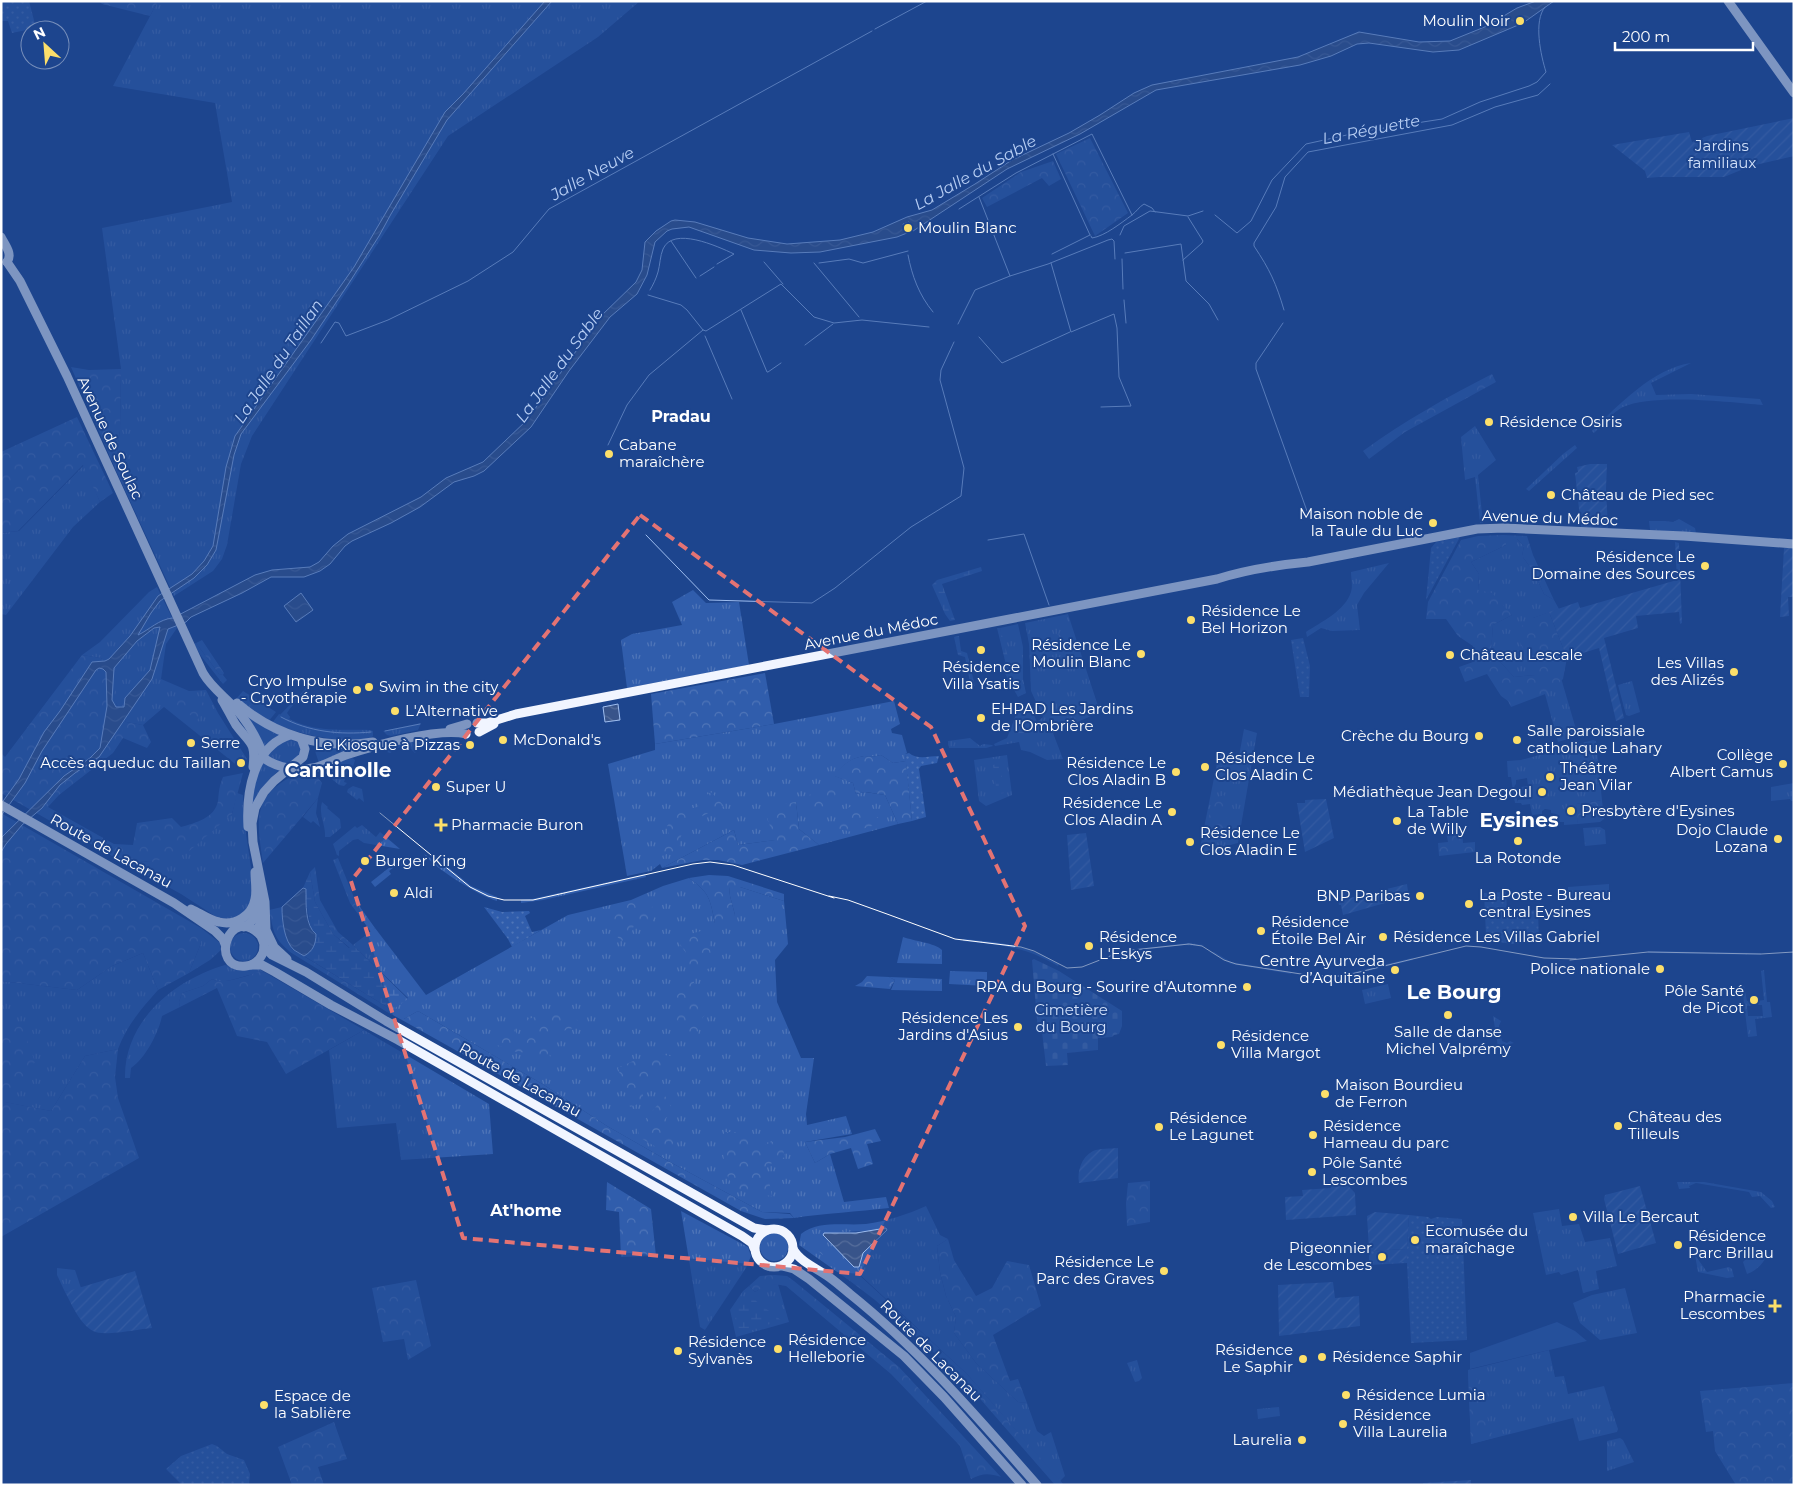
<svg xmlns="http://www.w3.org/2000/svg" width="1795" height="1486" viewBox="0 0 1795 1486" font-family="Montserrat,sans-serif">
<defs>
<pattern id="grass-tufts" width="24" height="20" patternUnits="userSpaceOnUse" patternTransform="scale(1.25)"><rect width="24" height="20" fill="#305dac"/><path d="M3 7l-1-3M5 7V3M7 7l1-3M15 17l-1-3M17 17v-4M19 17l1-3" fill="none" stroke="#4f75b8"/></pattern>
<pattern id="forest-crowns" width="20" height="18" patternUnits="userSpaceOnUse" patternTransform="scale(1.25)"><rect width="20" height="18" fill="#305dac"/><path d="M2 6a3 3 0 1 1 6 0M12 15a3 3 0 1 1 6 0" fill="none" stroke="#4f75b8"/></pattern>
<pattern id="wetland-marsh" width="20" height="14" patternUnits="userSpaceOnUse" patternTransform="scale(1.25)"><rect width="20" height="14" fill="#305dac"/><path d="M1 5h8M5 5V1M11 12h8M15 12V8" fill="none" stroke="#4f75b8"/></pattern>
<pattern id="cemetery-stones" width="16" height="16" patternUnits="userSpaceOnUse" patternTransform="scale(1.25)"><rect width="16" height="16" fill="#305dac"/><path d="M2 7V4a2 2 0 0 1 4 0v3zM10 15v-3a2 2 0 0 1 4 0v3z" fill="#4f75b8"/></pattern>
<pattern id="park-dots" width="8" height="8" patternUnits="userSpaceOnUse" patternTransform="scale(1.25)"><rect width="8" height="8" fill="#305dac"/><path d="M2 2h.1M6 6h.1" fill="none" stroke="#4f75b8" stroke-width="1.8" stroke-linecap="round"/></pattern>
<pattern id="garden-furrows" width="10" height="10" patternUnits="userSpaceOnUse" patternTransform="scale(1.25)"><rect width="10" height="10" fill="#305dac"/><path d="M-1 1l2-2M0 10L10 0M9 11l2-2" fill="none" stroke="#4f75b8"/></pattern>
<pattern id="water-waves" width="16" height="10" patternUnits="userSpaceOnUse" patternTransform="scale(1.25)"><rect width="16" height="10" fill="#38548a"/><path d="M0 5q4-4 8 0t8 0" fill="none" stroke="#566e9c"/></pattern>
</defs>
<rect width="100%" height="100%" fill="#1d458e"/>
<g fill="url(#grass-tufts)" fill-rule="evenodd">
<polygon points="158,1 640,1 598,37 448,136 252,436 241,464 227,545 222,559 213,571 174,596 118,475 117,453 120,430 121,369 102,228 232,202 215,103 113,86"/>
<path d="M1691,363L1651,383L1656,395L1691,394L1760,399L1763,405C1730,402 1652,393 1623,407C1614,411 1602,425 1594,433L1592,431C1618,405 1654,368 1691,363Z"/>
<polygon points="1475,426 1496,460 1478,475 1483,523 1480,523 1475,477 1465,480 1461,437"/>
<polygon points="1575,445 1577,448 1529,491 1526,489 1563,454"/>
<polygon points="84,465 100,502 73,527 6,615 1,614 1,533 19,531"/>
<polygon points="1679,519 1695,528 1696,533 1650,530 1649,521 1665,521 1673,522"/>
<polygon points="1506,539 1517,539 1524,546 1522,556 1533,571 1544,594 1554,600 1559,609 1533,618 1556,661 1578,736 1558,742 1545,694 1535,675 1514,677 1491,652 1493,625 1512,615 1478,590 1479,574 1471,562 1506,545"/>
<path d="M1389,563L1364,593L1357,605L1360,630L1332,631L1321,628L1307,637L1306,632C1321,622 1345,611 1351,592C1353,586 1351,578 1351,572Z"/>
<polygon points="157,587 177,628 166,644 161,679 189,691 206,690 218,713 247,759 243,766 239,767 164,707 143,725 126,722 116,703 116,672 101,658 82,655 100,642 149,592"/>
<polygon points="693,590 706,603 739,602 749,665 627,688 621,640 632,634 682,625 672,602"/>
<polygon points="1068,614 1100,712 1053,733 1063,759 1047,760 1030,752 1021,750 1019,742 995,746 994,744 1007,738 1019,707 1029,703 1037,722 1043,717 1031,691 1029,644 1025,623"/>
<polygon points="1018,624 1023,647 1023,679 1026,693 1018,697 1003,670 1007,669 1000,628"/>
<polygon points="196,643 219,674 223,675 227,680 223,684 201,656 194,644"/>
<polygon points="1632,681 1640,712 1629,716 1626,715 1618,685"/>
<polygon points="243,691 276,712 268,722 252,712 236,699"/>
<polygon points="226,696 255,722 280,735 271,740 263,748"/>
<path d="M894,701L900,724L891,729L892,733L902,735L907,753L905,754L906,761L893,763L881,755C875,757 870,756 864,756C851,758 842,765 835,776L853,783L856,794L865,792L885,795L898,824L819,845L799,829L796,802L776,840L738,845L734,830L662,868L660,864L651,871L627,876L608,764L655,750V744L774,724Z"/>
<path d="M279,714C314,733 332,729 370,730L373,731V736C370,740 362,740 356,740C326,740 300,734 272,723Z"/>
<polygon points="421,723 418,730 391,736 387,735 383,731"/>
<polygon points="1244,729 1257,733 1238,843 1199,853 1219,753 1239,756"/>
<polygon points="422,738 429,740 422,741 415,753 407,745 398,748 390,753 387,752 389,746"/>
<polygon points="970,738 980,746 983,744 992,745 993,746 986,748 949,748 948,741"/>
<path d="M289,739L298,742L302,753C287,767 285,765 267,757L268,752Z"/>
<polygon points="1593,740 1596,741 1602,800 1576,804 1578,824 1564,825 1564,822 1560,822 1560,826 1543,828 1543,824 1533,825 1533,829 1531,830 1532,822 1543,821 1545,825 1555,822 1556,814 1551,813 1551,810 1545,809 1542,811 1542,814 1532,815 1530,804 1522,805 1521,803 1515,803 1513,792 1517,792 1516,795 1518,796 1516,797 1518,802 1518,800 1531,799 1530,790 1522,790 1521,787 1528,786 1527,778 1516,780 1516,784 1515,785 1513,791 1511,777 1508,777 1507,761 1521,760"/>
<polygon points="317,745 365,746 319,763 314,748"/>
<polygon points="1007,755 1012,795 986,806 979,801 974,760"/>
<polygon points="352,758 355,760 351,774 347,773 344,782 347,783 344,786 339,785 327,775 327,769 338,762"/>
<path d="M261,761L281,769C263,782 257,797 250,817L251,801Z"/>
<polygon points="1794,783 1794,801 1791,801 1790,799 1771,801 1771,787"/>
<polygon points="353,786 362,789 364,802 359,798 357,800 347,792 348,789"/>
<polygon points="237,793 243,795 244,820 253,881 253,897 246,911 233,920 218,918 181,894 119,860 152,862 232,814"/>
<polygon points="318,798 316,813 320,827 313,821 311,823 303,817"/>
<path d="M322,802L328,807L327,808L340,819L341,828L330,837H325C326,825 318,814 322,802Z"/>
<polygon points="362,825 376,837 380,832 400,849 364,843 358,839 353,840 339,851 339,856 337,855 333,844 355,826 357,828"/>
<polygon points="1600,827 1605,830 1606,844 1585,846 1583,828"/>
<path d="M424,854L442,866L444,864L471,886L497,897V901C479,896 433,867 424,854Z"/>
<polygon points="400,859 403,862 401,866 398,864 389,871 391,874 375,887 371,882"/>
<polygon points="645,874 646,877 543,900 521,903 521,900 532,899"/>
<path d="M689,878C710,893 710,899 715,923L735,915L730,896L729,887H740L784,901L788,944L775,960L777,1002L801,1058H814L806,1114L807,1125L846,1116L852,1134L805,1142L815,1163L830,1154L844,1202L886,1197L889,1208C857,1212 825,1213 794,1218L790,1213L762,1212L670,1162L607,1126L544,1085L418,1011L402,1020L387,1012L408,998L353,945L375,928L426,995L568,915L631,900L663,886Z"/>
<polygon points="1609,884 1609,894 1568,897 1568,887"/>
<polygon points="201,928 220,943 221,950 210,960 189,973 201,943"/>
<circle cx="244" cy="947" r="14"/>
<path d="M903,937C914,941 935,943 942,950V964L897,963Z"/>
<path d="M963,939C1001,943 1026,944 1059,964L1058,966C1024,946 1001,945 963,941Z"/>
<polygon points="1189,943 1204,945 1201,946 1184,945 1127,952 1127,950"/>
<polygon points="1648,951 1761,953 1761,955 1648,953"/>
<polygon points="1210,952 1214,952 1231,962 1292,972 1291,974 1231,964"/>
<path d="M143,953L158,990C142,1008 127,1025 118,1049L85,1056L51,1111L4,1102L1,981L77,990L112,966Z"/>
<polygon points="1412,958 1413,960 1343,977 1314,977 1314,975 1342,975"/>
<path d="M225,965L243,970L257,968L266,973C251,971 226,987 212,979L203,986L182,993L179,1002L180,1007L162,1016C159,1032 145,1059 131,1068L130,1078H125C124,1021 174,980 225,965Z"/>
<polygon points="1764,970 1767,1002 1770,1002 1772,1017 1755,1019 1757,1036 1748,1037 1742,986 1744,986 1747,1001 1753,1001 1753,1005 1747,1006 1748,1016 1763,1016 1762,1005 1758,1005 1757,1001 1764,1000 1761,971"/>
<polygon points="950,971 987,972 987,986 949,984"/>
<polygon points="889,977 942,979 942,991 891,990 895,980"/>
<polygon points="1388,984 1391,998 1365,1004 1362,990"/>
<polygon points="1493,1016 1501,1021 1499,1026 1502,1041 1507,1043 1510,1041 1514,1043 1498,1047"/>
<polygon points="364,1030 489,1104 493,1154 401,1160 396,1123 337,1128 329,1050"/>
<polygon points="1677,1182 1704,1182 1761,1192 1772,1201 1775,1207 1771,1208 1760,1196 1752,1197 1749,1192 1696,1183 1689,1186 1690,1188 1679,1189"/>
<path d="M926,1206L940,1235L948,1239L937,1246L940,1272L946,1296L956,1317L954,1333L976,1363L1018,1402L1027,1403L1037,1431L1044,1436L1051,1432L1065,1476L1060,1481L967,1374L858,1273L850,1281L799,1245L801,1234C819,1220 845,1226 866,1224C887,1221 906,1215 926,1206ZM887,1230L863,1253L845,1257L823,1236L824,1233Z"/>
<polygon points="1559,1209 1562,1226 1579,1224 1585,1242 1610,1238 1617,1266 1596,1271 1599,1289 1583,1293 1578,1270 1561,1275 1559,1272 1546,1275 1533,1213"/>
<polygon points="681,1211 748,1247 751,1256 746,1268 705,1330 700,1327"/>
<circle cx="774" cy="1247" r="14"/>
<path d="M1765,1254L1767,1255C1763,1264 1756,1271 1747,1274L1743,1262L1746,1259Z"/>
<polygon points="1695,1255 1707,1272 1729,1267 1732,1269 1734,1277 1727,1278 1698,1272"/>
<polygon points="57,1268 75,1270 81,1288 65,1292 57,1275"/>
<polygon points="778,1284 789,1322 736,1337 730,1310 743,1291 749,1286 755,1292 766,1285"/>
<polygon points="1625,1288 1637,1333 1600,1340 1580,1323 1573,1303 1592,1295"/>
<polygon points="1549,1350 1555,1377 1564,1376 1568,1394 1604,1386 1611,1409 1610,1410 1612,1411 1618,1429 1617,1432 1579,1441 1573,1418 1471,1444 1468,1370"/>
<polygon points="1137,1360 1142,1378 1139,1381 1135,1382 1127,1363"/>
<polygon points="1279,1407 1280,1416 1258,1419 1257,1409"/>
<polygon points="1620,1438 1623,1440 1634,1462 1607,1471 1607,1441"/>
</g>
<g fill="url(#forest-crowns)">
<polygon points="99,1 158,1 150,16 102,4"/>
<polygon points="1090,138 1128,213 1095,236 1056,154"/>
<polygon points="1053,161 1061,179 1049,186 1042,178 987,207 982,198 1021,172"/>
<polygon points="71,367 89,370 121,369 120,430 117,453 118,475"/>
<path d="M1492,374L1496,382L1405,432L1369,459L1363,451C1404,421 1447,397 1492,374Z"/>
<polygon points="77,417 113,493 100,502 83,465 18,531 1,533 1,452"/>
<polygon points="1503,535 1527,536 1533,555 1554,600 1544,594 1533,571 1522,556 1524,546 1517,539 1506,539 1506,545 1471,562 1479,574 1478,590 1492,593 1512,615 1493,625 1491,652 1514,677 1535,675 1515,631 1533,618 1549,612 1567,658 1563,679 1548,693 1511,707 1508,701 1501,696 1487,674 1465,682 1459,667 1473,662 1473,646 1458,636 1446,619 1426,619 1428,602 1461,540 1478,536"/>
<polygon points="1069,632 1070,644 1065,652 1060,649 1056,635"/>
<polygon points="202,640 224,673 223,675 219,674 196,643"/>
<path d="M82,655L101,658L116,672V703L126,722L143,725L151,742L147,748L123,738L113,753L59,795L48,807L114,844L133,845L137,823L172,818L181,827C195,823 215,818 218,801C219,791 219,787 223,777L243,773L232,814L187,853L152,862L119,860L1,793V753L5,757Z"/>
<polygon points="765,673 774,724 655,744 651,694"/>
<path d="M309,685C306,697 293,702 287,713L290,717L289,720L280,715Z"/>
<polygon points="183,694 200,697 207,709 197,720 173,702"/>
<path d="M881,755L893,763L906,761L912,821L898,824L885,795L866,792L856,794L853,783L834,776C842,765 850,758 864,756C870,756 875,757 881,755Z"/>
<path d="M300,772C310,771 317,776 322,783L318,798L263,863C256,817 252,795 300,772Z"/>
<polygon points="827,789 838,789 826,817 814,811 803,797"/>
<path d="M711,792L724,806C705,815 676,824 680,849L659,857L670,841L667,826L678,812L697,807L701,799Z"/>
<path d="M1224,795L1229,807L1223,832L1205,841C1208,827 1208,799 1224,795Z"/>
<polygon points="1602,800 1604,819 1600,822 1578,824 1576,804"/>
<polygon points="796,802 799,829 819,845 742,865 718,860 703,860 662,868 734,830 738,845 775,840 765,812 781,804"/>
<polygon points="849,807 871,813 885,822 852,832 831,827"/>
<polygon points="1,813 201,928 201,943 189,973 158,990 143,953 112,966 77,990 1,981"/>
<polygon points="1462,830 1463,843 1475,842 1475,852 1439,856 1438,843 1448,842 1446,832"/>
<polygon points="338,858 355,900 375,928 371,932 350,903 333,860"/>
<polygon points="315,867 320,900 338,932 353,945 350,948 333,934 315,902 310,872"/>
<path d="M709,875L728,876L784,894V901L740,887H729L730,896L735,915L727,927L715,923C710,899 710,893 689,878Z"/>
<polygon points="648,897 652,905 653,922 634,925 630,938 621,941 614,933 611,922 624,904"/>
<path d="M282,907V922L285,933L292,949L392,1010L387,1012L290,952C272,936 274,931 269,910Z"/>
<polygon points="701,931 709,941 713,967 701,971 689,968 686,953 676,938"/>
<path d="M258,972L266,973L364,1030L286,1074L267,1042L237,1036L217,988L180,1007L179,1002L182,993L203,986L212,979C222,985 247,976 258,972Z"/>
<polygon points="867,976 889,977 895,980 890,989 855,986 862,982"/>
<polygon points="694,978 694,1001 709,1009 698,1024 699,1044 687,1047 686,1028 675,1019 673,1008 679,1004 674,986"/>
<polygon points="572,1009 580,1026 556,1033 547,1046 551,1060 541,1063 537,1049 519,1053 491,1043 504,1031 514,1028 519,1038 529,1035 523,1020"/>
<polygon points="418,1011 544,1085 607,1126 670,1162 762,1212 790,1214 794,1218 765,1219 741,1211 402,1020"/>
<polygon points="21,1024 35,1062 5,1102 51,1111 85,1056 118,1049 115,1077 118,1098 139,1158 1,1237 1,1028"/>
<polygon points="659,1054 676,1057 643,1089 643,1102 630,1107 618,1068 633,1061"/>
<polygon points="665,1096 672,1109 666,1119 673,1128 675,1148 668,1154 639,1137 638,1128"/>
<polygon points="875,1129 881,1141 867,1144 873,1164 858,1169 851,1148 830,1154 815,1163 805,1142 845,1137"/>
<path d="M724,1132H750L756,1148L780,1139L785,1157L766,1166L772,1196C761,1195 746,1194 737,1188C721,1178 723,1148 724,1132Z"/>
<polygon points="1150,1181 1150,1222 1127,1226 1126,1203 1128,1183"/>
<polygon points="607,1182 651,1209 656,1256 621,1257 619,1212 606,1210"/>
<polygon points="812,1234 815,1234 816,1241 823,1248 856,1274 857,1273 967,1374 1064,1485 1055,1485 962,1378 875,1300 850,1281 852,1278 813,1247 810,1241"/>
<polygon points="948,1239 954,1260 976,1296 992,1288 1007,1261 1029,1265 1041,1306 993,1335 1010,1381 1018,1379 1027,1403 1018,1402 976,1363 954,1333 956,1317 946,1296 940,1272 937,1246"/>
<path d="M775,1275L787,1276L794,1281L899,1367L1001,1477C989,1473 982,1473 971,1479L960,1446L891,1374L786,1286C773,1283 766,1285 755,1292L749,1286L760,1276Z"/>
<polygon points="416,1280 431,1346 408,1360 404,1339 383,1342 372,1288"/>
<polygon points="1474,1369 1493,1438 1471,1444 1468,1370"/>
<polygon points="1794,1383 1794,1485 1736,1485 1715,1451 1713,1431 1706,1432 1700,1391"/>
<polygon points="334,1422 347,1459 318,1467 324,1485 292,1485 278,1447"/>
</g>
<g fill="url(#wetland-marsh)">
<polygon points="981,567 982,571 942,584 955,620 950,621 945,614 932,585 937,580"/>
<polygon points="997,628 1000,628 1011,668 1026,693 1021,695 1007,669"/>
<polygon points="959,636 961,651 967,653 975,686 971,687 965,657 958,655 954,637"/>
<polygon points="1029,704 1038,727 1036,732 1013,740 1010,737 1029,726 1023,707"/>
<polygon points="1000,763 1004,793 997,794 993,765"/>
<path d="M310,872L315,902L333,934L349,948L353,945L408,999L392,1010L304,956C313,951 316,944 316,934L311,930L306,901V889L303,888Z"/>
<polygon points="747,1294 782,1321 738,1332 734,1311"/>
</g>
<polygon fill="url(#cemetery-stones)" points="1034,959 1059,971 1122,1011 1122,1026 1119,1034 1114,1035 1112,1037 1098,1038 1098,1050 1067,1053 1068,1065 1046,1066 1042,1032 1038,1032 1032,960"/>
<g fill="url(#park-dots)">
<polygon points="1,1 29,1 36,28 12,33 8,21 1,21"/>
<polygon points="1460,537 1426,600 1431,548 1436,542"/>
<polygon points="1303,638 1310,666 1309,697 1300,697 1291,640"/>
<path d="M909,753C917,760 929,756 939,756L937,763L921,766L919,769L926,817L912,821L905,754Z"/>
<polygon points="1506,892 1507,910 1526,908 1526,911 1538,910 1539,942 1511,944 1489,940 1486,935 1484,893"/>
<polygon points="484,907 502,912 529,911 530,913 525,916 532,932 541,930 512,947 508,939"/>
<polygon points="1409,1215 1428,1217 1431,1219 1437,1217 1462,1219 1467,1340 1411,1343 1407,1263 1369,1265 1369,1251 1407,1249"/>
<polygon points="212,1444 217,1446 227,1454 244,1460 250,1474 249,1485 182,1485 166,1469 181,1456"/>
</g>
<g fill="url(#garden-furrows)">
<polygon points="1794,118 1794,156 1751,166 1724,177 1659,177 1647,178 1645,171 1612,145 1689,132 1692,142 1707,136"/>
<polygon points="1590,464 1607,464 1606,489 1608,528 1581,527 1575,473 1578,472 1577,467"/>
<polygon points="1675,542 1679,543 1682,623 1680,624 1679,612 1636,616 1638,628 1604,638 1624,718 1616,721 1599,648 1567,658 1549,612 1578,602 1580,608 1677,580"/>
<polygon points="1784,548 1794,548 1794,597 1788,597 1789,616 1780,617"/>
<polygon points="1326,799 1334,838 1305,852 1297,803 1305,803 1305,800"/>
<polygon points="1086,833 1094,886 1071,890 1067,835"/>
<polygon points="1407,884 1409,899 1385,903 1343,915 1341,905 1339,905 1338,901"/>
<path d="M1118,1148V1178L1079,1183C1077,1172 1081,1157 1093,1151C1100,1148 1110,1149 1118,1148Z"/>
<polygon points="1337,1174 1355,1193 1356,1215 1286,1220 1285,1197 1303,1196 1302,1190 1331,1188 1331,1182"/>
<polygon points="1640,1186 1656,1243 1618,1254 1604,1199 1605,1195"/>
<polygon points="1375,1212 1409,1215 1407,1249 1369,1251 1367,1216"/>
<polygon points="1406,1250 1407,1262 1389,1263 1388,1251"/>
<path d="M135,1271L152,1328C139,1329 103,1337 93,1331C80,1324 72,1305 65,1292Z"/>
<polygon points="1333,1282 1335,1298 1359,1296 1360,1326 1279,1336 1278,1285"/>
<polygon points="1471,1480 1471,1485 1423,1485 1423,1483"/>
</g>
<polygon fill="#305dac" points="1557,1322 1575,1331 1587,1341 1470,1369 1470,1353"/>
<g fill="url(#water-waves)" stroke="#9ebdef" fill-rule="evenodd">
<path d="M545,1H552L447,120L391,214L379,236L349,283L311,340L247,426L241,434L234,455L216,550L207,565L194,578L160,601L151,613L138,635C149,630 159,619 173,618L255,575L272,570L310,567L319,562L333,546L348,534L421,497L446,478L483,462L527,420L601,316L636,282L642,270L645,242L656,231L671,221L675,220L695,222L748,238L787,244L840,240L873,232L907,217L932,210L975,184L1012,160L1069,133L1100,115L1134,93L1152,85L1298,57L1359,32L1419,42L1450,41L1487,26L1517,8L1536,1H1554L1523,23L1459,50L1433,52L1369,43L1357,44L1331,56L1300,65L1156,90L1080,134L1007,169L913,231L909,222L903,224L907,233L897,237L820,252L791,253L754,250L689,227L672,229L667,231L655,242L647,275L637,294L610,317L569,371L531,427L484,471L474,476L454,482L420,507L391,523L352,541L345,546L330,564L320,571L304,577H271L242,593L191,617L186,622L168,629L152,679L99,757L75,773L60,785L42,808L22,825L6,844L1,852L2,837L64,776L90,758L100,748L107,706L106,672L103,669L99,668L96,670L42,751L25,783L1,816V804L19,779L44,732L60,711L92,662L105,661L109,659L130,636L158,596L192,574L204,561L213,546L226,467L235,436L354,267L445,112L463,94ZM160,627L150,670L125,698L124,707H116L112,700L114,668L137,641L154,628Z"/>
<polygon points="301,593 313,610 296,622 284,606"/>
<polygon points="618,704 620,720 605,722 603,707"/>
<path d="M303,888L306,889C306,903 305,926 316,934C316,944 313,951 304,956C301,954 297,952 294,950C284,941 282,920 282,907Z"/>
<polygon points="886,1228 887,1230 863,1253 859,1267 854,1267 823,1235 824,1233 856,1233"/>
</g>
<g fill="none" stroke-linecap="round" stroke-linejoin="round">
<g stroke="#9ebdef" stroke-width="1">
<polyline points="875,29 927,1"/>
<polyline points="1053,154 1090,235"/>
<polyline points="979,197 1010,276 1048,264 1108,240 1112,239 1114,241 1115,259"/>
<polyline points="959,209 1016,173 1092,134 1132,215"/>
<path d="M1215,215L1237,233L1251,221L1272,180L1306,144L1365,131L1442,119L1480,102L1529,86L1537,82L1546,72C1541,56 1533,21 1545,7"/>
<polyline points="1120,235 1124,226 1150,211 1188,216 1203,211"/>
<path d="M1091,236L1092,238C1105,236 1121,223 1132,215C1137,211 1139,207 1144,204L1152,208L1155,212"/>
<polyline points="671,241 696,278"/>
<polyline points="1125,253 1181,244 1186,281 1209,304 1218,320"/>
<polyline points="1052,254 1090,235"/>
<path d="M908,255C912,276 919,295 933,312"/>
<polyline points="1122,259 1123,289"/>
<polyline points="1183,260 1202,243 1203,241 1188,217"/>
<polyline points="764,262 783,284"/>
<polyline points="814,263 859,317"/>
<polyline points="819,263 849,259 863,263 908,251"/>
<polyline points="1051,263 1071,332 1114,314 1117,328 1119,377 1131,406 1101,407"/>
<polyline points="700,276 714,267"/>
<path d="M650,290C653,285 656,279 658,272C660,265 660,256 663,249C673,226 717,246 734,254L717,264"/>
<polyline points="648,295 681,305 687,310 703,330 706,331 781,284 814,317 834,323 862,320 929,327"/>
<polyline points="1124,300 1126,323"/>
<polyline points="741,310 767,372 768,372 781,363"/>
<path d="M1284,310C1276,283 1270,270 1254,246V243L1276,207L1285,177L1308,152L1452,125L1495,107L1538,95L1550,84"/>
<polyline points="1283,323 1256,363 1256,369 1307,511"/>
<polyline points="958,324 975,290 1010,276"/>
<polyline points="705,336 732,399"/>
<polyline points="979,337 1002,363 1070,332"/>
<polyline points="321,343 335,322 339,323 346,336 388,320 468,281 513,252 549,209 872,31"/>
<polyline points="805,345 833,324"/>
<polyline points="608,445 627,405 649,375 703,330"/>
<polyline points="646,535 709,600 812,603 835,588 911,527 961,496 964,468 940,380 941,370 954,342"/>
<polyline points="988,540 1024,534 1049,605"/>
<path d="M281,717C309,732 340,735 371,732"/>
<polyline points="385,731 420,724"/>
</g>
<g stroke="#f1f5ff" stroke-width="9">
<polyline points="1728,1 1794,93"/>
<path d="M1,237C5,245 13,254 7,262"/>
<path d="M7,262L20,281L67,376L203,673C211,687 224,696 235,708C249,723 258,740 265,759C278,768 298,771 313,768C324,766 335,759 346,755C373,746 439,727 466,734"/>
<path d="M222,700C227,708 231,717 236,725C250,744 256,741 253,767"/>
<path d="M237,703C275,736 323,750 373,742"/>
<path d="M477,723H487L516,714L1217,579C1246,570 1277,565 1308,562L1477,529L1504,528L1684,536L1794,544"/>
<polyline points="450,729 467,724"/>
<polyline points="479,732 494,724"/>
<polyline points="1,805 174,903 215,931 223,939 225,944"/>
<path d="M248,827C246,792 253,747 290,735"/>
<path d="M191,909C200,913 209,920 219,922C235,926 252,916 255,899C257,891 255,881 255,872"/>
<path d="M244,927C258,920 260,907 259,894"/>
<path d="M260,935C229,903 208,970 246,966C258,965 267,952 263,941C261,937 260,934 259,930C259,924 261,919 262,914"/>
<polyline points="264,947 272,955 306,972 386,1021 754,1228 767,1230"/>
<polyline points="287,959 274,947 266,930 265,902 253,842 252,823 255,808 264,792 274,781 303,757 305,749 301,738"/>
<polyline points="252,965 262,965 275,972 331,1005 398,1040 742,1236 752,1243 754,1248"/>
<circle cx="774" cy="1248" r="19"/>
<path d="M793,1249C800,1262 818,1269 829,1277C836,1282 843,1288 850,1294C920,1350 978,1418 1037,1485"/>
<polyline points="782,1266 794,1269 809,1279 904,1356 944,1397 1022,1485"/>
</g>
<g stroke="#fff" stroke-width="1">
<polyline points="380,813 470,887 488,896 504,900 533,900 693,864 710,862 733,865 834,898"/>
<polyline points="829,896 848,900 887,914 955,939 1021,947 1034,951 1067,968 1082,967 1123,951 1189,944 1202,946 1224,960 1236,964 1314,976 1343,976 1466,946 1481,947 1544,958 1576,959"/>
<polyline points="1570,960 1648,952 1761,954 1794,952"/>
</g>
</g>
<path d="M0 0H1795V1486H0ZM640,515L931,727L1025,926L860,1274L463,1238L351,881Z" fill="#1d458e" fill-opacity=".55" fill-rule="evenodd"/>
<path fill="none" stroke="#e47373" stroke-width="4" stroke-dasharray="10 6" stroke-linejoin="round" d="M640,515L931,727L1025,926L860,1274L463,1238L351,881Z"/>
<g fill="#fcdf6a" stroke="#1d458e" stroke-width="2">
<circle cx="1520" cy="21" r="5"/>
<circle cx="908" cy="228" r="5"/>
<circle cx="1489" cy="422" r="5"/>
<circle cx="609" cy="454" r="5"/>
<circle cx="1551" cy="495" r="5"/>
<circle cx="1433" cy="523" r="5"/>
<circle cx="1705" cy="566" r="5"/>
<circle cx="1191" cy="620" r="5"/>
<circle cx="981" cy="650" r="5"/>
<circle cx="1141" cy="654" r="5"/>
<circle cx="1450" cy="655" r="5"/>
<circle cx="1734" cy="672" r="5"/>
<circle cx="369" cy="687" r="5"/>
<circle cx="357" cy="690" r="5"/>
<circle cx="395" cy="711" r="5"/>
<circle cx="981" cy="718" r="5"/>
<circle cx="1479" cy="736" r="5"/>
<circle cx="503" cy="740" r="5"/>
<circle cx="1517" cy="740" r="5"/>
<circle cx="191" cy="743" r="5"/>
<circle cx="470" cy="745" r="5"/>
<circle cx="241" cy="763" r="5"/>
<circle cx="1783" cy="764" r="5"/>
<circle cx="1205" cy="767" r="5"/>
<circle cx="1176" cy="772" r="5"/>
<circle cx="1550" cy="777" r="5"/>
<circle cx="436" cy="787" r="5"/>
<circle cx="1542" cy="792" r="5"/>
<circle cx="1571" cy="811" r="5"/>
<circle cx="1172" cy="812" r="5"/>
<circle cx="1397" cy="821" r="5"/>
<path d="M438.5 817.5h5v5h5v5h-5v5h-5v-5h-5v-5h5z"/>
<circle cx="1778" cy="839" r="5"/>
<circle cx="1518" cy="841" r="5"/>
<circle cx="1190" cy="842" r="5"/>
<circle cx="365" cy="861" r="5"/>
<circle cx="394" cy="893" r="5"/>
<circle cx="1420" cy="896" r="5"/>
<circle cx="1469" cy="904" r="5"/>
<circle cx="1261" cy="931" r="5"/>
<circle cx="1383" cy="937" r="5"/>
<circle cx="1089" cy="946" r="5"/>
<circle cx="1660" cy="969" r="5"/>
<circle cx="1395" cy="970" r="5"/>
<circle cx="1247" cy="987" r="5"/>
<circle cx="1754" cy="1000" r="5"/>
<circle cx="1448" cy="1015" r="5"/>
<circle cx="1018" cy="1027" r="5"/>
<circle cx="1221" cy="1045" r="5"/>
<circle cx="1325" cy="1094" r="5"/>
<circle cx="1618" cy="1126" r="5"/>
<circle cx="1159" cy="1127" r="5"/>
<circle cx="1313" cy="1135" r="5"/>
<circle cx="1312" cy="1172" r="5"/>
<circle cx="1573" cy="1217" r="5"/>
<circle cx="1415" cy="1240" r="5"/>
<circle cx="1678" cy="1245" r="5"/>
<circle cx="1382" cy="1257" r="5"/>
<circle cx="1164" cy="1271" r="5"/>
<path d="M1772.5 1298.5h5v5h5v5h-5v5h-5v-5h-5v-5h5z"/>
<circle cx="778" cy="1349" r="5"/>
<circle cx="678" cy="1351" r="5"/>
<circle cx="1322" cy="1357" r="5"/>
<circle cx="1303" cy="1359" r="5"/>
<circle cx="1346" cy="1395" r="5"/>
<circle cx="264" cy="1405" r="5"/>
<circle cx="1343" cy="1424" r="5"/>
<circle cx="1302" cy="1440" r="5"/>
</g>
<g text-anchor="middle" stroke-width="4" stroke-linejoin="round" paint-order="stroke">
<g font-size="15" fill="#fff" stroke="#1d458e" text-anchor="start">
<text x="1510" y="26" text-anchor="end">Moulin Noir</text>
<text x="918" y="233">Moulin Blanc</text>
<text x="1499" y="427">Résidence Osiris</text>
<text x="619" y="450">Cabane<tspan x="619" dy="17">maraîchère</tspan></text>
<text x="1561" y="500">Château de Pied sec</text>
<text x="1423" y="519" text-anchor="end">Maison noble de<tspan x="1423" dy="17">la Taule du Luc</tspan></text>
<text x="1695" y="562" text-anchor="end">Résidence Le<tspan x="1695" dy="17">Domaine des Sources</tspan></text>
<text x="1201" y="616">Résidence Le<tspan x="1201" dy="17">Bel Horizon</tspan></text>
<text x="1131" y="650" text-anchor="end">Résidence Le<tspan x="1131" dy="17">Moulin Blanc</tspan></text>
<text x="1460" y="660">Château Lescale</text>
<text x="1724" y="668" text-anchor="end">Les Villas<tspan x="1724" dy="17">des Alizés</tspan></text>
<text x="981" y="672" text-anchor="middle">Résidence<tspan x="981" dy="17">Villa Ysatis</tspan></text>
<text x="347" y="686" text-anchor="end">Cryo Impulse<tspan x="347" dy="17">- Cryothérapie</tspan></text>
<text x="379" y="692">Swim in the city</text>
<text x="991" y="714">EHPAD Les Jardins<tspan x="991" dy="17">de l'Ombrière</tspan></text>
<text x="405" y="716">L'Alternative</text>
<text x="1527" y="736">Salle paroissiale<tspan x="1527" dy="17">catholique Lahary</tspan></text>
<text x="1469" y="741" text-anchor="end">Crèche du Bourg</text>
<text x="513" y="745">McDonald's</text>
<text x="201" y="748">Serre</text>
<text x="460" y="750" text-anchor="end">Le Kiosque à Pizzas</text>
<text x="1773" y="760" text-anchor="end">Collège<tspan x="1773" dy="17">Albert Camus</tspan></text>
<text x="1215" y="763">Résidence Le<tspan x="1215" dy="17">Clos Aladin C</tspan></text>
<text x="231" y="768" text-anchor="end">Accès aqueduc du Taillan</text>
<text x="1166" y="768" text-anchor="end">Résidence Le<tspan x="1166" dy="17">Clos Aladin B</tspan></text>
<text x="1560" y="773">Théâtre<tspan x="1560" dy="17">Jean Vilar</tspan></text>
<text x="446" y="792">Super U</text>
<text x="1532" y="797" text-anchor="end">Médiathèque Jean Degoul</text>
<text x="1162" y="808" text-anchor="end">Résidence Le<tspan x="1162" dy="17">Clos Aladin A</tspan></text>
<text x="1581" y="816">Presbytère d'Eysines</text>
<text x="1407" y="817">La Table<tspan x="1407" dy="17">de Willy</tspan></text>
<text x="451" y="830">Pharmacie Buron</text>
<text x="1768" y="835" text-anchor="end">Dojo Claude<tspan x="1768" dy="17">Lozana</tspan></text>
<text x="1200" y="838">Résidence Le<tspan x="1200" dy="17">Clos Aladin E</tspan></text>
<text x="1518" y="863" text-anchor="middle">La Rotonde</text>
<text x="375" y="866">Burger King</text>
<text x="404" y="898">Aldi</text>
<text x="1479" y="900">La Poste - Bureau<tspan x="1479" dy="17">central Eysines</tspan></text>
<text x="1410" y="901" text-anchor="end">BNP Paribas</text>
<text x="1271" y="927">Résidence<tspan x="1271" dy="17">Étoile Bel Air</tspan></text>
<text x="1099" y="942">Résidence<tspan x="1099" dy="17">L'Eskys</tspan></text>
<text x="1393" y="942">Résidence Les Villas Gabriel</text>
<text x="1385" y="966" text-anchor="end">Centre Ayurveda<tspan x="1385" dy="17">d’Aquitaine</tspan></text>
<text x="1650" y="974" text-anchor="end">Police nationale</text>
<text x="1237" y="992" text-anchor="end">RPA du Bourg - Sourire d'Automne</text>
<text x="1744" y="996" text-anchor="end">Pôle Santé<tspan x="1744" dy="17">de Picot</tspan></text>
<text x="1008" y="1023" text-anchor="end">Résidence Les<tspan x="1008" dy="17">Jardins d'Asius</tspan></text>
<text x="1448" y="1037" text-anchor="middle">Salle de danse<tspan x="1448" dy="17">Michel Valprémy</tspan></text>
<text x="1231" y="1041">Résidence<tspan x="1231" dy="17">Villa Margot</tspan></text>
<text x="1335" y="1090">Maison Bourdieu<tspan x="1335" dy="17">de Ferron</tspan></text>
<text x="1628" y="1122">Château des<tspan x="1628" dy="17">Tilleuls</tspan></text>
<text x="1169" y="1123">Résidence<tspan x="1169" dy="17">Le Lagunet</tspan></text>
<text x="1323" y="1131">Résidence<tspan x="1323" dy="17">Hameau du parc</tspan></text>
<text x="1322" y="1168">Pôle Santé<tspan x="1322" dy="17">Lescombes</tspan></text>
<text x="1583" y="1222">Villa Le Bercaut</text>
<text x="1425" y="1236">Ecomusée du<tspan x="1425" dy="17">maraîchage</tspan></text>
<text x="1688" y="1241">Résidence<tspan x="1688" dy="17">Parc Brillau</tspan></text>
<text x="1372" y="1253" text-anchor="end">Pigeonnier<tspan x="1372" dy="17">de Lescombes</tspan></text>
<text x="1154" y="1267" text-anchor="end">Résidence Le<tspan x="1154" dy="17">Parc des Graves</tspan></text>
<text x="1765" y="1302" text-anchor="end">Pharmacie<tspan x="1765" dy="17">Lescombes</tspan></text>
<text x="788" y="1345">Résidence<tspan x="788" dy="17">Helleborie</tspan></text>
<text x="688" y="1347">Résidence<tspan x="688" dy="17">Sylvanès</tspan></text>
<text x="1293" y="1355" text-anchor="end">Résidence<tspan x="1293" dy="17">Le Saphir</tspan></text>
<text x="1332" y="1362">Résidence Saphir</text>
<text x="1356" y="1400">Résidence Lumia</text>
<text x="274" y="1401">Espace de<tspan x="274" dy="17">la Sablière</tspan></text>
<text x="1353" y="1420">Résidence<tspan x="1353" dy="17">Villa Laurelia</tspan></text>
<text x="1292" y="1445" text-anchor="end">Laurelia</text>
</g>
<g font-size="15" fill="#d1e0f9" stroke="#1d458e">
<text x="1722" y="151">Jardins<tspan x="1722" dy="17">familiaux</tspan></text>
<text x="1071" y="1015">Cimetière<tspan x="1071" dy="17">du Bourg</tspan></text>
</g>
<g font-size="15" fill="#fff" stroke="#1d458e">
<text transform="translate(110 438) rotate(65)" y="5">Avenue de Soulac</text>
<text transform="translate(1550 518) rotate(2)" y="5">Avenue du Médoc</text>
<text transform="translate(871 632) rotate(-11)" y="5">Avenue du Médoc</text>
<text transform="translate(111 851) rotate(29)" y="5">Route de Lacanau</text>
<text transform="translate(520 1080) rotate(29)" y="5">Route de Lacanau</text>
<text transform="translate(931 1351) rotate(45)" y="5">Route de Lacanau</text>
</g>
<g font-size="16" font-style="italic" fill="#b7cef4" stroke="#1d458e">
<text transform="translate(1371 129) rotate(-11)" y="6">La Réguette</text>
<text transform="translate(975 172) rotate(-29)" y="6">La Jalle du Sable</text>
<text transform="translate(592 173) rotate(-29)" y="6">Jalle Neuve</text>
<text transform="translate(278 361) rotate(-56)" y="6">La Jalle du Taillan</text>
<text transform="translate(559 365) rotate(-54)" y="6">La Jalle du Sable</text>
</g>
<g font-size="16" font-weight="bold" fill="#fff" stroke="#1d458e">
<text x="681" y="422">Pradau</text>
<text x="526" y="1216">At'home</text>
</g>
<g font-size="20" font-weight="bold" fill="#fff" stroke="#1d458e">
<text x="338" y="777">Cantinolle</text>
<text x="1519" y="827">Eysines</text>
<text x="1454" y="999">Le Bourg</text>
</g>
</g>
<rect width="1795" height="1486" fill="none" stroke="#ffffff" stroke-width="5"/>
<g transform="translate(45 45) rotate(334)"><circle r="24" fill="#1d458e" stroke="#778fbb"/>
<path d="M0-4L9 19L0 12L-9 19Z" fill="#fcdf6a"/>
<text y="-8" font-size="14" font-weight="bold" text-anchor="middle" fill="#ffffff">N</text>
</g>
<path d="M1615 42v8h138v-8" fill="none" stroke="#ffffff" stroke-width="2.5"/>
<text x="1622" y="42" font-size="15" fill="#ffffff" stroke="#1d458e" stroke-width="4" paint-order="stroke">200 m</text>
</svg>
